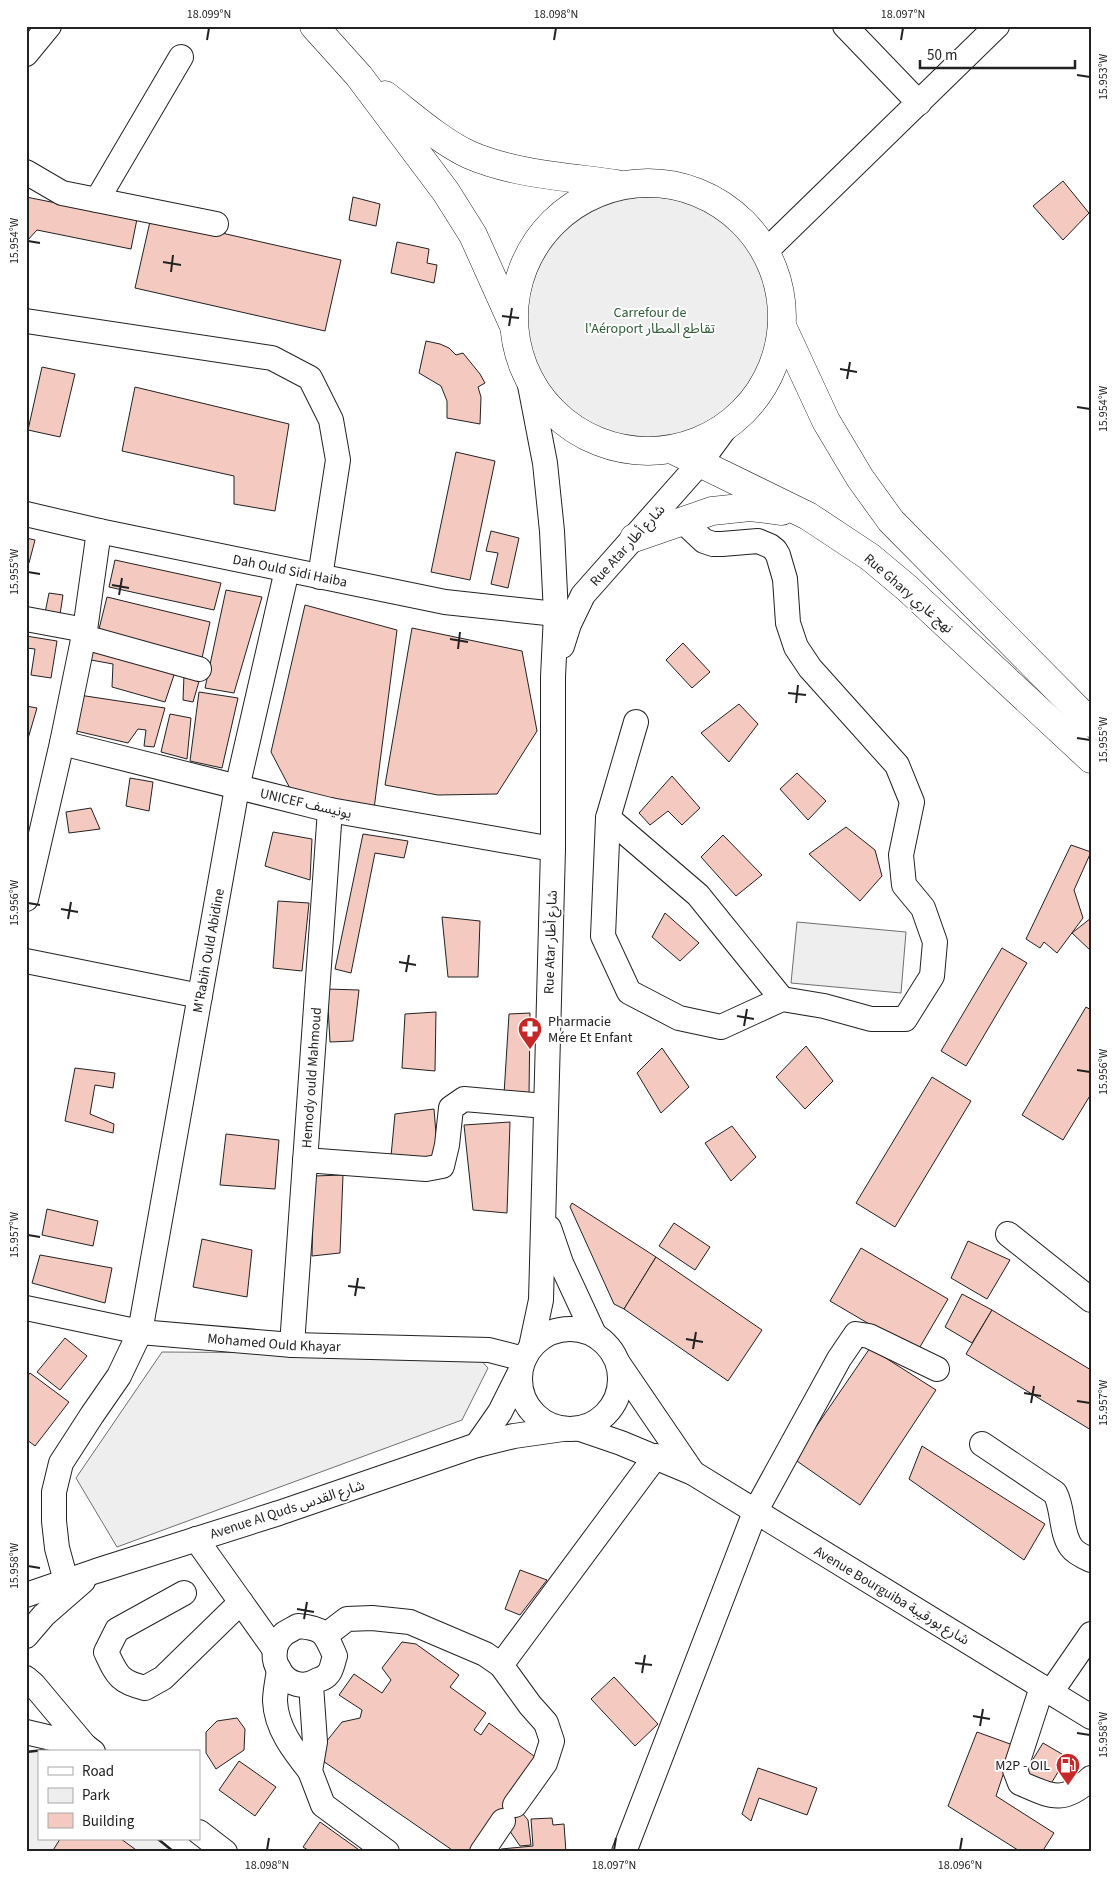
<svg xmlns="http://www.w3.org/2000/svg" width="1117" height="1878" viewBox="0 0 1117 1878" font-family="'Source Sans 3','Noto Sans Arabic',sans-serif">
<rect width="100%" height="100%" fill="#fff"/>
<g fill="#eee" stroke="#6f6f6f">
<circle cx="650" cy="320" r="123"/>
<polygon points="797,922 906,932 901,993 791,983"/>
<polygon points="162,1352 475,1354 488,1368 462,1420 117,1547 76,1478"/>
<polygon points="44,1750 46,1752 39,1752 39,1839 158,1839 174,1852 26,1852 26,1752"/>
</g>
<g fill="#f3c9c0" stroke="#222">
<polygon points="1063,181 1089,213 1063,240 1033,206"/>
<polygon points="26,197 137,219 131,249 37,230 26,242"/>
<polygon points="353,197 380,204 376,226 349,220"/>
<polygon points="151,217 341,260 325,331 135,288"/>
<polygon points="397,242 429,249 427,263 437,265 434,283 391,273"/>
<polygon points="426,341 440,344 449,348 456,355 463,353 480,374 485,383 478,387 481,397 480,424 447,418 447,401 441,386 419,373"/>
<polygon points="42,367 75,374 60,437 28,430"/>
<polygon points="135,387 289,424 275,511 234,504 234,476 122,451"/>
<polygon points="456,452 495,461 470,580 431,572"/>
<polygon points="491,531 519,538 508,588 491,584 498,553 486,551"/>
<polygon points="26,538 35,540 29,563 26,563"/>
<polygon points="115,560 221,583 214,610 109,587"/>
<polygon points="226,590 262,597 234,693 205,688"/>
<polygon points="49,593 63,595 59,621 44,618"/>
<polygon points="107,597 210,622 202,658 97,637"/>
<polygon points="305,605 397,630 374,809 294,796 271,752"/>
<polygon points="412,628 522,651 537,731 497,794 438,795 385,785"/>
<polygon points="26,636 57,641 51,678 31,675 35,649 26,648"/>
<polygon points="683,643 710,672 692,688 666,660"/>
<polygon points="94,644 176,669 165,702 112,687 113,664 91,660"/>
<polygon points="184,675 200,678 193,702 183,700"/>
<polygon points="199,692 238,698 222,768 190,761"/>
<polygon points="79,695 165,708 154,747 144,746 146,730 138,729 128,743 72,730"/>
<polygon points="739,704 758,724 729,762 701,733"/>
<polygon points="26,706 37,708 27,742 26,742"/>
<polygon points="170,714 191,718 187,759 161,752"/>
<polygon points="797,773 826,801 808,820 780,789"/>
<polygon points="672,776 700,808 682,825 668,811 650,825 639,813"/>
<polygon points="130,778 153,782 149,811 126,806"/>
<polygon points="91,808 100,829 69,833 66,812"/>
<polygon points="846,827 875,850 882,876 860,901 809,854"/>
<polygon points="273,832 312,839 310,880 265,866"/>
<polygon points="363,834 408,841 404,858 375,853 351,973 335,969"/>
<polygon points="723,835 762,875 736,896 701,857"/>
<polygon points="1071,845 1091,852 1074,890 1083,918 1057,953 1044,942 1040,948 1026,939"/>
<polygon points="278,901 309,903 302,971 273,968"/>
<polygon points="665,913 699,943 680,961 652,937"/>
<polygon points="442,917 480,921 478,977 448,977"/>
<polygon points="1091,918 1091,951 1072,933"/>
<polygon points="1002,948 1027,963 966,1066 941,1051"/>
<polygon points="327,989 359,990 353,1041 330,1042"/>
<polygon points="1086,1007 1091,1010 1091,1094 1063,1140 1022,1115"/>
<polygon points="436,1012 435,1071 402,1068 405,1014"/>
<polygon points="530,1013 529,1097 504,1094 509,1014"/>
<polygon points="806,1046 833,1081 805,1109 776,1077"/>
<polygon points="662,1048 689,1087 661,1113 637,1073"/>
<polygon points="75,1068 115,1073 113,1088 95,1085 90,1114 114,1124 113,1133 65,1121"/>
<polygon points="932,1077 971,1101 895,1227 856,1203"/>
<polygon points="434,1109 438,1159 391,1156 395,1114"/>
<polygon points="510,1122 507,1213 473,1210 464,1125"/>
<polygon points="732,1126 756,1157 731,1181 705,1143"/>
<polygon points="226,1134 279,1140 275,1189 220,1185"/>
<polygon points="343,1175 340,1253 312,1256 314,1176"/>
<polygon points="572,1203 656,1257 624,1309 614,1304 570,1207"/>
<polygon points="47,1209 98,1221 93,1246 42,1235"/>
<polygon points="674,1223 710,1247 695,1270 659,1246"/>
<polygon points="202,1239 252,1250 247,1297 193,1287"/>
<polygon points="968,1241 1010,1260 987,1299 951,1278"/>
<polygon points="861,1248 948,1299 917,1352 830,1301"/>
<polygon points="40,1255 112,1268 105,1303 32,1283"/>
<polygon points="656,1257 762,1330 728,1381 624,1309"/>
<polygon points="962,1294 992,1310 972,1343 945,1327"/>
<polygon points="992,1310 1091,1370 1091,1430 966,1354"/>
<polygon points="65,1338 87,1356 60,1390 37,1372"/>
<polygon points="870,1348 936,1390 860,1505 794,1459"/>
<polygon points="30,1373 69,1402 35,1446 26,1439 26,1378"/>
<polygon points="922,1446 1045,1524 1024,1560 909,1479"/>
<polygon points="520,1570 547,1580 520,1615 505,1609"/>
<polygon points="402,1642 416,1644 459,1675 450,1687 486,1713 474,1730 481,1735 489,1723 538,1759 510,1798 528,1820 531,1845 520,1846 497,1812 470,1852 455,1852 323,1761 322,1747 342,1722 360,1718 362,1710 339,1695 354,1674 382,1693 391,1680 382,1668"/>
<polygon points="614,1677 658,1724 635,1746 591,1699"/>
<polygon points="237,1718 245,1729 244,1750 216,1769 206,1753 206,1732 217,1721"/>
<polygon points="977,1732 1013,1745 996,1796 1054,1833 1042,1852 1021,1852 948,1806"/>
<polygon points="1043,1743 1067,1757 1046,1792 1022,1777"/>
<polygon points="239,1761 276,1787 255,1816 219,1790"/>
<polygon points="758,1768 817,1788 807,1815 759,1798 751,1821 742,1814"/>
<polygon points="552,1818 553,1825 564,1824 566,1852 499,1852 501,1849 533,1846 531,1819"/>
<polygon points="320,1822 362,1852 311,1852 303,1847"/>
<polygon points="60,1839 121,1839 139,1852 52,1852"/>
</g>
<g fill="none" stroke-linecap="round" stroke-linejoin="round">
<defs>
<g id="minor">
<polyline points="845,26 919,103"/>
<polyline points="26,54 49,26"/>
<polyline points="26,172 62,193 216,224"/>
<polyline points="97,200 181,57"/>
<polyline points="766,251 997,26"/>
<polyline points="26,321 272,358 310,378 331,420 338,460 320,577"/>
<polyline points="529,380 545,463 552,531 556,614 553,677 553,849 542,1263 541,1300 531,1347"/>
<path id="s1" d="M26,514L99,531L445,602L556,614"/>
<polyline points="26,619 85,630"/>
<polyline points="84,637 199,669"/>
<polyline points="562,646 569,624 583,595 699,464 726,427"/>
<polyline points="636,722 608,818 603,936 629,992 679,1018 721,1027 782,999 824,1006 871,1019 905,1019 932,976 935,942 923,908 904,885 901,855 912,802 897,765 810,668 796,647 788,623 785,579 778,555 775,550 770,546 758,541 722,544 713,544 704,541 690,528 686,519"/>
<polyline points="62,743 330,810 553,849"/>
<polyline points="608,818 698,895 782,999"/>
<polyline points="26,899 62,743 85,630 99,531"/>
<polyline points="26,961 200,996"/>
<polyline points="305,1160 426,1169 442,1166 447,1145 451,1108 464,1099 545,1106"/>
<polyline points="549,1228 561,1263 594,1334"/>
<polyline points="1008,1234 1091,1300"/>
<path id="s2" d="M26,1308L140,1332L292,1345L489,1350L524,1359"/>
<circle cx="570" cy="1379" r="50"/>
<path id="s3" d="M292,1345L330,810"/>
<polyline points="618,1363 693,1473"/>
<polyline points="580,1429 621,1443 693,1473 1091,1717"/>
<path d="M982,1444L1055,1493C1064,1510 1060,1531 1071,1547C1075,1553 1084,1557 1091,1560"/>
<polyline points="477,1445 500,1412 520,1372"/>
<polyline points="196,1539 275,1650"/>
<path id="s4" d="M66,1581L57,1548L54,1521V1492L61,1463L92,1415L119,1376L140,1332L237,788L287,570"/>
<path d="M184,1593L117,1630L106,1652C117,1675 119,1682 145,1688L163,1678L241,1602"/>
<polyline points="26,1595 96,1571 279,1513 477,1445 514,1436 563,1429"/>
<path d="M298,1626C324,1628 325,1633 335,1656C333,1661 332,1670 328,1674C326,1677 321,1679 318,1680C288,1699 259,1656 284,1634C288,1631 293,1629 298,1626Z"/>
<polyline points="326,1635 347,1619 372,1618 410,1622 485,1654 501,1665 530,1705 546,1723 552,1741 545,1763 515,1805"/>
<polyline points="26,1636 44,1615 83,1581"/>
<polyline points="501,1665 656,1456"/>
<path d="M279,1669C278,1679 275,1691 275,1701C276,1728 294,1751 310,1771"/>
<polyline points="26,1678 33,1684 85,1746 93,1752"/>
<polyline points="311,1685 315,1742 310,1771 323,1805 387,1852"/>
<path d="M1042,1687L1015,1770L1020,1783C1050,1796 1063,1805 1091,1778"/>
<polyline points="1051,1692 1091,1634"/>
<polyline points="26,1732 85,1746"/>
<polyline points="199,1832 225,1852"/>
<polyline points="482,1852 503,1821"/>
<polyline points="624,1852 755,1512 839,1359 856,1334 869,1336 937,1369"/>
</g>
<g id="highway">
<polyline points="314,26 359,76 446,192 473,235 513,324"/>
<path d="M385,95C410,114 441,142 470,155C514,174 569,177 617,184"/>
<circle cx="648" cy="317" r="134"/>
<polyline points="782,326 826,421 860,478 891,521 1091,723"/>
<polyline points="673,450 808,516 870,557 907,588 1091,759"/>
<polyline points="634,538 712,511 750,507 782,511"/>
</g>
</defs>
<use href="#minor" stroke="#222" stroke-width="26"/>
<use href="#highway" stroke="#222" stroke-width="29"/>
<use href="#minor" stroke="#fff" stroke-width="24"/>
<use href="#highway" stroke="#fff" stroke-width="28"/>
<g stroke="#222" stroke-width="2.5">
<polyline points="26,1752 44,1750 46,1752"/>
<polyline points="158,1839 174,1852"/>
</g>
</g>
<path fill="none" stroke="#222" stroke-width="2" d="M207,40L209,28M554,40L556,28M901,40L903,28M1077,75L1090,77M28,241L40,243M163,262L181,265M171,272L173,255M502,316L519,318M509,326L512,308M840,369L857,372M847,379L850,362M1077,407L1090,409M28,572L40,574M112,585L129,588M119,595L122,578M450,639L468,642M458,649L460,632M788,693L806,695M796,703L798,685M1077,738L1090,740M28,903L40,905M61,909L78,912M68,919L71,902M399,962L416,965M406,972L409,955M737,1016L754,1019M744,1026L747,1009M1077,1070L1090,1072M28,1235L40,1237M348,1286L365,1288M355,1296L358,1278M686,1339L703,1342M693,1349L696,1332M1024,1393L1041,1396M1077,1401L1090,1403M1031,1403L1034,1386M28,1566L40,1568M297,1609L314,1612M304,1619L307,1602M635,1663L652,1665M642,1673L645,1655M973,1716L990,1719M980,1726L983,1709M1077,1733L1090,1735M267,1850L269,1838M614,1850L616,1838M960,1850L962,1838"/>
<defs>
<symbol id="pharmacy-pin" viewBox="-11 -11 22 30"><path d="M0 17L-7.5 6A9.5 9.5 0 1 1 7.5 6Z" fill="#c62828" stroke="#fff"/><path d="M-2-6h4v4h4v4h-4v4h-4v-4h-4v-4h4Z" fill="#fff"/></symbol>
<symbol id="fuel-pin" viewBox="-11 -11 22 30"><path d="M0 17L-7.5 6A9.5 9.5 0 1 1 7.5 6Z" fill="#c62828" stroke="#fff"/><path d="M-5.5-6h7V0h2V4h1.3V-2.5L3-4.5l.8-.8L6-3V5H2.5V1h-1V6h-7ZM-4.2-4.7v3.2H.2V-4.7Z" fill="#fff"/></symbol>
</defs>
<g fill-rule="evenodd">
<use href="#pharmacy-pin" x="516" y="1015" width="28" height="38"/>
<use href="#fuel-pin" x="1054" y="1751" width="28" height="38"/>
</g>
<g text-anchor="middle" stroke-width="4" stroke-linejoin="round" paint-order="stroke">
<g font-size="14" fill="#2f5e38" stroke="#fff">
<text x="650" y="317">Carrefour de<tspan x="650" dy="16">l'Aéroport تقاطع المطار</tspan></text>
</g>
<g font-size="14" fill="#222" stroke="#fff">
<text transform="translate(627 545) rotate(-48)" y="5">Rue Atar شارع أطار</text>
<text dy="5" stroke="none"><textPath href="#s1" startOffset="270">Dah Ould Sidi Haiba</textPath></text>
<text transform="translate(909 593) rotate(41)" y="5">Rue Ghary نهج غاري</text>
<text transform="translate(306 803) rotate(13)" y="5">UNICEF يونيسف</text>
<text transform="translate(550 942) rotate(-88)" y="5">Rue Atar شارع أطار</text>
<text dy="5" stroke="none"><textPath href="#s4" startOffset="661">M'Rabih Ould Abidine</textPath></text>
<text dy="5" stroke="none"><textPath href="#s3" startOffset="268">Hemody ould Mahmoud</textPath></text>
<text dy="5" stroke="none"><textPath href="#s2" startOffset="251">Mohamed Ould Khayar</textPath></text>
<text transform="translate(287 1509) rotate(-18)" y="5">Avenue Al Quds شارع القدس</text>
<text transform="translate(892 1595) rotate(31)" y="5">Avenue Bourguiba شارع بورقيبة</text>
</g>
<g font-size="14" fill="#222" stroke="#fff" text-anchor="start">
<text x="548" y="1026">Pharmacie<tspan x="548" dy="16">Mére Et Enfant</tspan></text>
<text x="1050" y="1770" text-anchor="end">M2P - OIL</text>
</g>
</g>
<rect width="1117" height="1878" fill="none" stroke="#ffffff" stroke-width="55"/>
<rect x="38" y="1750" width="162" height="90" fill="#ffffff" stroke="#a7a7a7"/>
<rect x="48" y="1767" width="25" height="8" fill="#ffffff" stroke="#a7a7a7"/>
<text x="82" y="1776" font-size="15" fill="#222222">Road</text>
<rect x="48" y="1788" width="25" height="15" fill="#eeeeee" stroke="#a7a7a7"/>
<text x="82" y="1800" font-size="15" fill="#222222">Park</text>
<rect x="48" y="1813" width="25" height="15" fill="#f3c9c0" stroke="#a7a7a7"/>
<text x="82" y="1826" font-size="15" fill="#222222">Building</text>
<path d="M920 60v8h155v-8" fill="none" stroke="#222222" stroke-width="2.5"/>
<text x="927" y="60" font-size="15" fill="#222222" stroke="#ffffff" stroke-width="4" paint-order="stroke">50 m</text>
<rect x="28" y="28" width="1062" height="1822" fill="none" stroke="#222" stroke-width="2"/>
<g font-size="12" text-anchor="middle" fill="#222">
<text x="209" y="18">18.099°N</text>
<text x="556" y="18">18.098°N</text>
<text x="903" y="18">18.097°N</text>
<text transform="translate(1103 77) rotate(-90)" y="4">15.953°W</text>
<text transform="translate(14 241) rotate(-90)" y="4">15.954°W</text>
<text transform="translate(1103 409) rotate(-90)" y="4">15.954°W</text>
<text transform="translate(14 572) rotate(-90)" y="4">15.955°W</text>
<text transform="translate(1103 740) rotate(-90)" y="4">15.955°W</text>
<text transform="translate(14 903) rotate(-90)" y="4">15.956°W</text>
<text transform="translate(1103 1072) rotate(-90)" y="4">15.956°W</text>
<text transform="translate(14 1235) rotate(-90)" y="4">15.957°W</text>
<text transform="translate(1103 1403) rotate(-90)" y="4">15.957°W</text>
<text transform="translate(14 1566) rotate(-90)" y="4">15.958°W</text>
<text transform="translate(1103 1735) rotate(-90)" y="4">15.958°W</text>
<text x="267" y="1869">18.098°N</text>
<text x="614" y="1869">18.097°N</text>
<text x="960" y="1869">18.096°N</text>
</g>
</svg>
